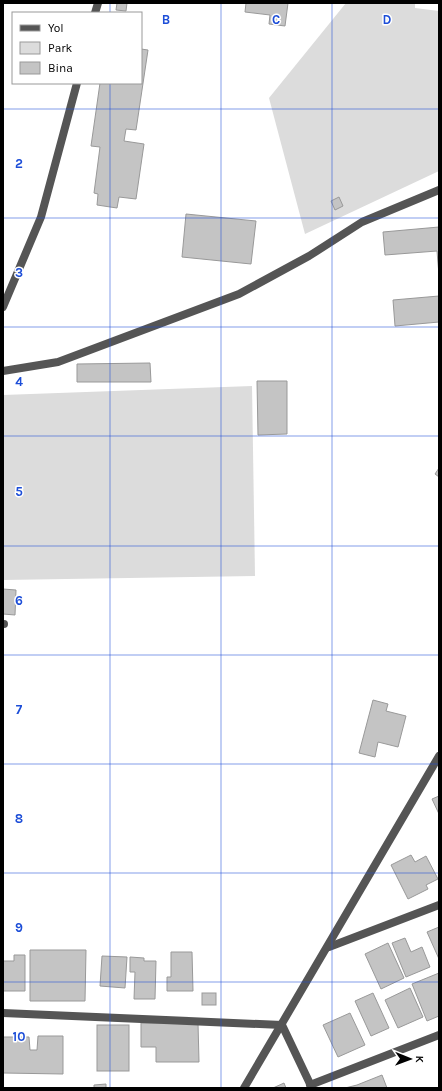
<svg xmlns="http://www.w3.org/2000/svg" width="442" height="1091" viewBox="0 0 442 1091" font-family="Karla,sans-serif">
<rect width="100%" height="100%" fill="#fff"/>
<g fill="#dcdcdc">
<polygon points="346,3 415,3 415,8 439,11 439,171 305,234 269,98"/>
<polygon points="252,386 255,576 3,580 3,395"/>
</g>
<g fill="#c4c4c4" stroke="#999">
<polygon points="117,3 127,3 126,11 116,10"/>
<polygon points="246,3 288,3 285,26 269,24 270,15 245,12"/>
<polygon points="141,49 148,50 136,130 126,129 124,141 144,144 136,199 119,197 117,208 97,205 98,194 94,193 100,147 91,146 100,83 141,83"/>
<polygon points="339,197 343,206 335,210 331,201"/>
<polygon points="186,214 256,221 251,264 182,257"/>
<polygon points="439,227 439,275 437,251 385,255 383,232"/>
<polygon points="439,296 439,322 395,326 393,300"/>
<polygon points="150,363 151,382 77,382 77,364"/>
<polygon points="257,381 287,381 287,434 258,435"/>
<polygon points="439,468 439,477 435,474"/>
<polygon points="3,589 16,590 15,615 3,614"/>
<polygon points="373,700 388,704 386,711 406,716 398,747 378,742 375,757 359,753"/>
<polygon points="439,796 439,814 432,799"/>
<polygon points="411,855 415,862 426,856 438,879 426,885 428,889 408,899 391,865"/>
<polygon points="439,927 439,959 427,932"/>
<polygon points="405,938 411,952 422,947 430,967 406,977 392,943"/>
<polygon points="388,943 404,978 381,989 365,954"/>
<polygon points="30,950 86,950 85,1001 30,1001"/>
<polygon points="171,952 192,952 193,991 167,991 167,977 171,977"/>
<polygon points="14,955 25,955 25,991 3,991 3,961 14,961"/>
<polygon points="102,956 127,957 125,988 100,986"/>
<polygon points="130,957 144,958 144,961 156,961 155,999 134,999 135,972 130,972"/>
<polygon points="439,973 439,1016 427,1021 412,984"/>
<polygon points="410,988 423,1017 398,1028 385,1000"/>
<rect x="202" y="993" width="14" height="12"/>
<polygon points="373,993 389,1028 371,1036 355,1001"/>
<polygon points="350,1013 365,1045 338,1057 323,1025"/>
<polygon points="141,1023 198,1023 199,1062 156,1062 156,1047 141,1047"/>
<rect x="97" y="1025" width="32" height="46"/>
<polygon points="38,1036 63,1036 63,1074 3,1073 3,1037 29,1037 30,1050 37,1050"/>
<polygon points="382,1075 387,1088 345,1088 357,1085"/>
<polygon points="284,1083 286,1088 273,1088"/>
<polygon points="106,1084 106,1088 94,1088 94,1085"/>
</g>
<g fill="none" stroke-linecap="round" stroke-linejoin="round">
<g stroke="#555" stroke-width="8">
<polyline points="95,13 98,3"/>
<polyline points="3,307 41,217 77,83"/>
<polyline points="3,624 4,624"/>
<polyline points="329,947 439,905"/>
<polyline points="282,1025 312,1088"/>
<polyline points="310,1085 439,1035"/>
</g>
<g stroke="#555" stroke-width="8">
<polyline points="3,371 58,362 239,294 309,256 362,222 439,190"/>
<polyline points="3,1013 282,1025"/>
<polyline points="244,1088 439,756"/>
</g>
</g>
<path fill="none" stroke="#1d4ed8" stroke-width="1" stroke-opacity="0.55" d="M110,3V13M221,3V1088M332,3V1088M110,83V1088M3,109H439M3,218H439M3,327H439M3,436H439M3,546H439M3,655H439M3,764H439M3,873H439M3,982H439"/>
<g font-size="13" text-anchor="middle" font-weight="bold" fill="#1d4ed8" stroke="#fff" stroke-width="3" stroke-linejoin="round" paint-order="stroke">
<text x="166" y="24">B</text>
<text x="276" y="24">C</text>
<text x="387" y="24">D</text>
<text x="19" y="168">2</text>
<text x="19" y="277">3</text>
<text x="19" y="386">4</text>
<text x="19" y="496">5</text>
<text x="19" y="605">6</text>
<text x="19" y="714">7</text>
<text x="19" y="823">8</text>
<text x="19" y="932">9</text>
<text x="19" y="1041">10</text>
</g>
<rect width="442" height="1091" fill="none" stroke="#000000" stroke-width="8"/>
<rect x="12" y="12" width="130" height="72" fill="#ffffff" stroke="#999999"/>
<rect x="20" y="25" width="20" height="6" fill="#555555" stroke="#999999"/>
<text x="48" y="32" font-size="12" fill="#000000">Yol</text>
<rect x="20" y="42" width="20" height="12" fill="#dcdcdc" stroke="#999999"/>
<text x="48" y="52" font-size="12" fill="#000000">Park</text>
<rect x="20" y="62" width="20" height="12" fill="#c4c4c4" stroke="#999999"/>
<text x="48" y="72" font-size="12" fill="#000000">Bina</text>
<g transform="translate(410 1059) rotate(91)" stroke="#ffffff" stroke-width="3" paint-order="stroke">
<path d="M0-3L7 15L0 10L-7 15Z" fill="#000000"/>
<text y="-6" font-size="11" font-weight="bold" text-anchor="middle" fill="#000000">K</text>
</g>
</svg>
